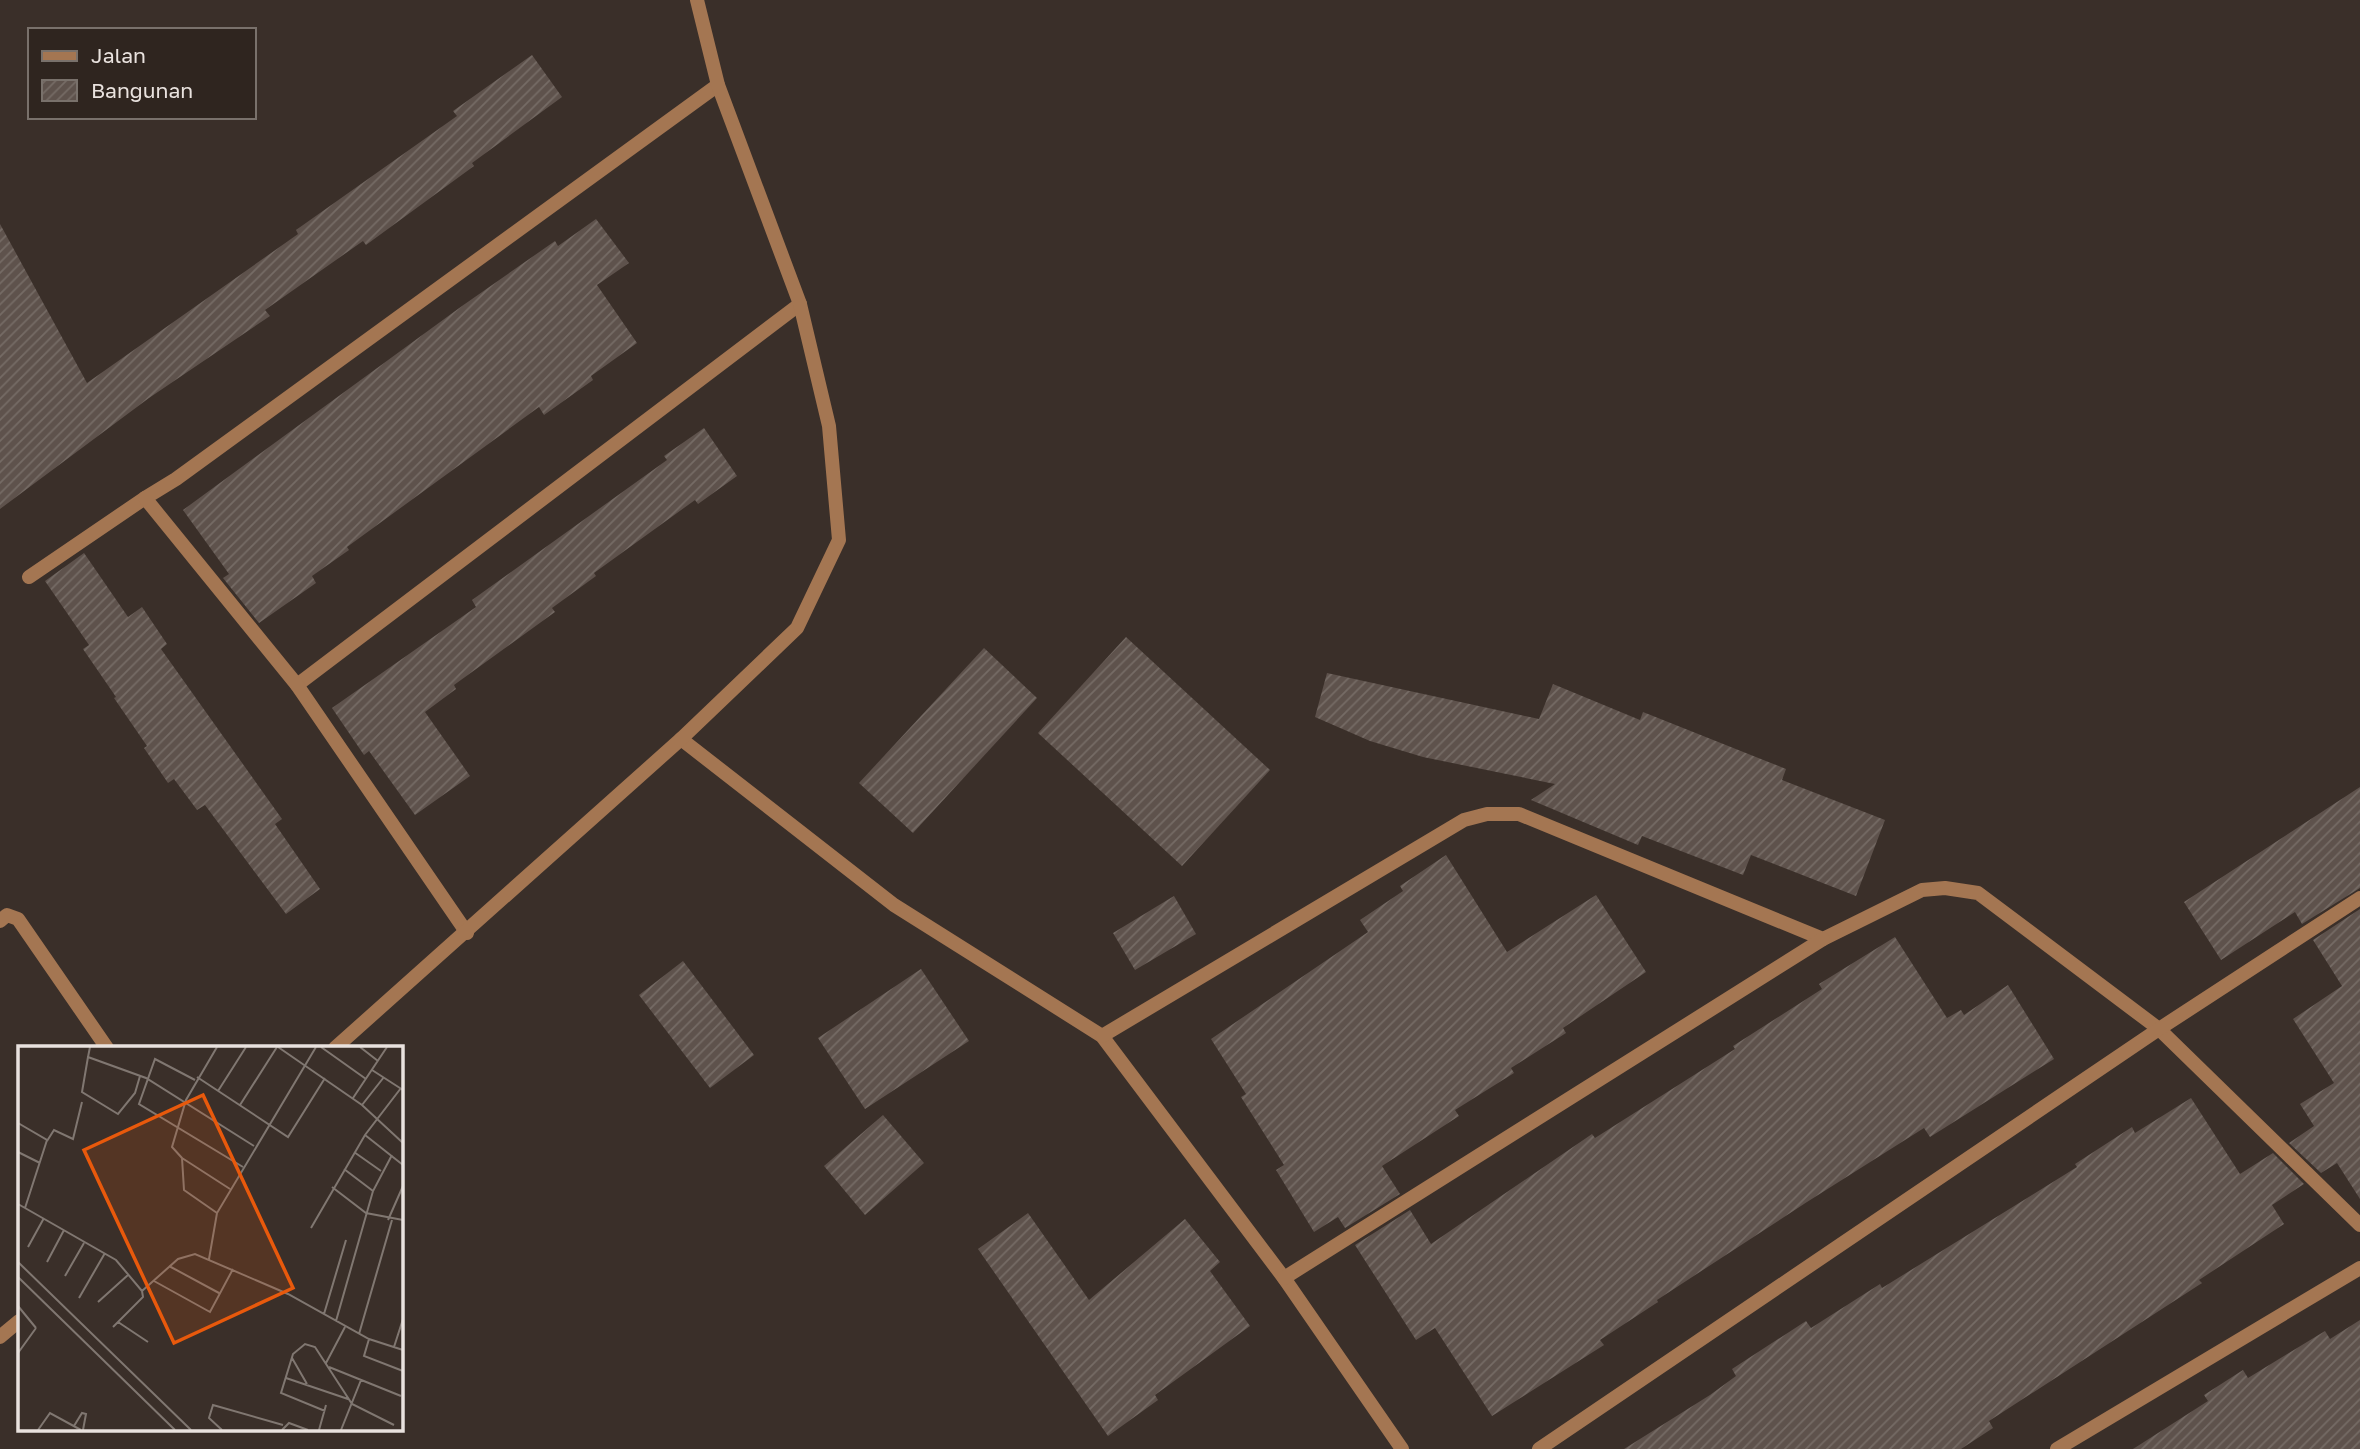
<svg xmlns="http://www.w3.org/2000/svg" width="2360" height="1449" viewBox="0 0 2360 1449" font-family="'Golos Text',sans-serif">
<defs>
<pattern id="building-hatch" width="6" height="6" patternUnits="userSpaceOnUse" patternTransform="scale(1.75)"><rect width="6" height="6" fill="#5e524c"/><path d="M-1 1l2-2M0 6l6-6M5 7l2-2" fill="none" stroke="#756b65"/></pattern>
</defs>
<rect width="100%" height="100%" fill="#3a2f29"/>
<g fill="url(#building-hatch)">
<polygon points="532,55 562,97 472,163 474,166 366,245 363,241 265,310 270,316 149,398 0,509 0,224 87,383 298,234 296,230 457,116 453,111"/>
<polygon points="596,219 629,263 597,285 637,343 591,376 593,380 544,415 539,407 347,547 349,550 312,576 316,583 259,623 223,578 229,574 183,510 462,306 555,241 558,246"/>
<polygon points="704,428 737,476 698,504 695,500 594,573 596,576 552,608 555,612 454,685 456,689 425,712 470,776 415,815 369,751 364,755 332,708 476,607 472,600 667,460 664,456"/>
<polygon points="84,553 128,617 142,607 167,644 161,649 282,819 275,824 320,889 286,914 205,805 197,810 174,779 168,783 144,748 147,746 114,698 116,697 83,649 89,645 45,581"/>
<polygon points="1126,637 1270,770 1182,866 1038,733"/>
<polygon points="984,648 1037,698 913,833 859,783"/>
<polygon points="1327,673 1539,719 1553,684 1640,720 1643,712 1786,769 1782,780 1885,820 1856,896 1751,855 1743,875 1642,836 1638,845 1531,800 1555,784 1423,757 1370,741 1315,717"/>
<polygon points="2360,787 2360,888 2302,924 2295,912 2221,960 2184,902"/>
<polygon points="1446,855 1507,952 1596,895 1646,972 1563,1028 1566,1033 1511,1068 1514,1073 1455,1110 1459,1116 1382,1166 1400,1194 1345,1228 1338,1217 1314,1232 1276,1170 1284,1165 1241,1097 1246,1094 1211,1039 1368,932 1360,920 1403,891 1400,886"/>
<polygon points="1174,896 1196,934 1135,970 1113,933"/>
<polygon points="2360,909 2360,1199 2337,1163 2321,1173 2289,1143 2314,1126 2300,1104 2334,1083 2293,1019 2342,986 2313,940"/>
<polygon points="1895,937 1947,1018 1961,1010 1964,1015 2008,985 2054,1059 1930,1137 1924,1128 1807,1202 1657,1300 1658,1302 1600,1340 1604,1345 1492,1416 1435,1328 1416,1340 1355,1245 1410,1210 1431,1244 1592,1134 1595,1138 1735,1049 1733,1046 1822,989 1819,984"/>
<polygon points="683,961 754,1055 710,1088 639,995"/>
<polygon points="921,969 969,1041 865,1109 818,1038"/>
<polygon points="2191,1098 2240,1174 2273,1153 2304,1184 2272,1205 2284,1224 2199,1280 2202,1283 1989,1421 1993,1428 1961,1449 1624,1449 1710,1395 1736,1376 1732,1369 1806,1321 1811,1328 1880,1284 1882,1288 2077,1167 2075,1164 2132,1127 2135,1133"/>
<polygon points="883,1115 924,1163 865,1215 824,1166"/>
<polygon points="1028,1213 1089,1300 1185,1219 1220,1262 1210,1271 1250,1326 1155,1395 1158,1400 1108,1436 978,1249"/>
<polygon points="2360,1320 2360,1449 2133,1449 2208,1401 2204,1395 2243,1370 2248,1378 2325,1331 2330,1339"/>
</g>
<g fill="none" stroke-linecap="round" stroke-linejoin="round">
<polyline stroke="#a47652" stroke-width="14" points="0,921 7,915 18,919 107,1048"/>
<g stroke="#a47652" stroke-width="14">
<polyline points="29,577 145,498"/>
<polyline points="297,685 800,304"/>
<polyline points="681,739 894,905 1102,1036 1284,1278 1402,1449"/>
<polyline points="467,933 297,685 145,498 176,479 718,85"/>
<polyline points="1102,1036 1464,820 1487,814 1519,814 1823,939 1922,890 1945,888 1978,893 2159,1029 2360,1225"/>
<polyline points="335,1048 681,739 797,628 839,540 829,426 800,304 718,85 697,0"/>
<polyline points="1284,1278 1823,939"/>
<polyline points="0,1337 19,1321"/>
<polyline points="1539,1449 2159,1029 2360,898"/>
<polyline points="2057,1449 2360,1268"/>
</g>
</g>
<g transform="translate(18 1046)">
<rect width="385" height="385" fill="#3a2f29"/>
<path fill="none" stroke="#807771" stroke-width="2" d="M72,1L70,11L128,32L236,100M199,1L168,54L154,101L164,112L166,144L199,167M260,1L344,59L385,97M303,1L348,33M342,1L360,15M70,11L64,46L100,68L117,47L122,30M354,24L385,44M179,31L270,91L307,32M177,34L137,13L121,58L225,121M200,45L228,1M335,52L369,1M222,59L259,1M344,59L366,31M0,77L29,94L7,162M347,89L385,119M29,95L36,84L55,93L64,56M0,106L22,117M336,106L363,125M164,112L212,143M326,123L355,145M314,141L348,167L385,174M0,158L98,214L124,245L125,251L95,281M370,174L385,140M293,182L347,89L383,42M10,201L26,172M191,213L199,167L298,1M0,216L173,384M29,216L46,184M151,220L201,247M47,230L66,197M0,231L157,384M136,235L192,266L215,223M124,245L160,213L177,208L270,248L351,293L385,304M61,252L87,207M80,256L110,229M0,260L18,282M306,268L328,194M318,275L355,145L374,109M100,276L130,296M341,288L374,174M351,293L346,310L385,325M376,301L385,273M0,307L18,282M274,312L289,338M308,317L327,281M311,321L383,350M268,332L330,353M307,365L263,347L275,308L287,298L297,301L334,358L376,379M56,380L64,367L68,368L65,384M20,384L32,367L63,384M204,384L191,372L195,359L265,379M264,384L271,377L290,384M301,384L308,359M323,384L343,334"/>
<path fill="#e8590c" fill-opacity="0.15" stroke="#e8590c" stroke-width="3.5" d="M185,49L275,242L156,297L66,104Z"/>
<rect width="385" height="385" fill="none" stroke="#e9e2de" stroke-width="3.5"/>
</g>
<rect x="28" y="28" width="228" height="91" fill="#2f251f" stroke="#79716b" stroke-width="2"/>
<rect x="42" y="51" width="35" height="10" fill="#a47652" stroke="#79716b" stroke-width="2"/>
<text x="91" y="63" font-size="21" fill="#e9e2de">Jalan</text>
<rect x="42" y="80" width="35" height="21" fill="url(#building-hatch)" stroke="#79716b" stroke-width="2"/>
<text x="91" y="98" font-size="21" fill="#e9e2de">Bangunan</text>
</svg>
